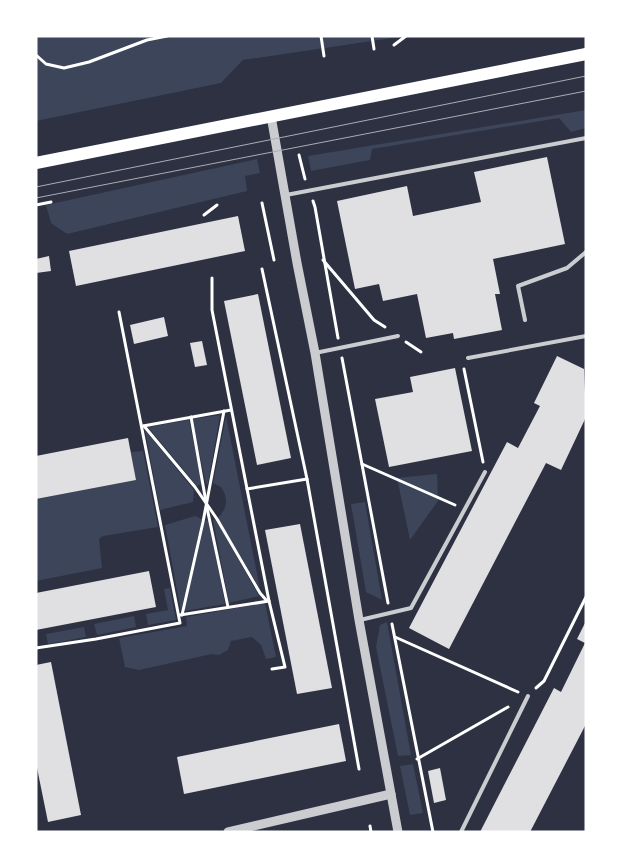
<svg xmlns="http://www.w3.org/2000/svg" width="622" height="868" viewBox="0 0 622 868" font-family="'Open Sans',sans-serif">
<rect width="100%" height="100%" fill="#2d3142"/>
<g fill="#3c4559">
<polygon points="36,36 406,36 243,60 221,83 36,121"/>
<polygon points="586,110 586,128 571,132 559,118 372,149 370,160 311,171 308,156"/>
<polygon points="257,159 260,173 245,176 247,191 67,234 51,223 46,205"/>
<polygon points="220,415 208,484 206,484 192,419"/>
<path d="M226,416L260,589L218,518C227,508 229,499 221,487L213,483Z"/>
<polygon points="189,420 202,484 197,486 148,427"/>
<polygon points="145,430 194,490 193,502 160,510"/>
<polygon points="143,451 158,527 103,536 99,539 102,568 36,581 36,499 136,480 131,452"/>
<polygon points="437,474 438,501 410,540 397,478"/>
<polygon points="365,502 382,600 366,592 351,504"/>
<polygon points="195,516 202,519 181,612 165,525"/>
<polygon points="216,519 259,596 229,603 213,520"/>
<polygon points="209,520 225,604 184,611 205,521"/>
<polygon points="170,588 176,620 148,625 146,614 168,610 164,589"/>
<polygon points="265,603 276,657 266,659 261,645 252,637 231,641 228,650 219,655 212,654 139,670 125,667 119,638 187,626 186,617"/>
<polygon points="134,616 136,627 97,635 94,624"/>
<polygon points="387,622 411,755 398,756 376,647 380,625"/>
<polygon points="84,627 86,637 48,644 46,634"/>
<polygon points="413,764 423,813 410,815 400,766"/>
</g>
<g fill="#e0e0e3">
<polygon points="547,157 565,244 493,259 500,294 495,294 502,330 454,339 453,333 426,338 417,294 383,301 379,284 355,289 337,201 407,186 413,216 481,202 474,172"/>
<polygon points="238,216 245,251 76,286 69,251"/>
<polygon points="49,256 51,271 36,273 36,259"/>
<polygon points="258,294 291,458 257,465 224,301"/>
<polygon points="164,317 168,336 134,344 130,325"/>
<polygon points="202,341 207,365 195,367 190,343"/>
<polygon points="557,356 584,369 586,417 561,470 546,463 449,649 409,628 507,442 518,448 540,406 534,403"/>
<polygon points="455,368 472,451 389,467 375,399 413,392 410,377"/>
<polygon points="128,438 136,480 36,499 36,456"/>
<polygon points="300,524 332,688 297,694 265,530"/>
<polygon points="149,571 156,607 36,630 36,593"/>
<polygon points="586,621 586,724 530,832 480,832 554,688 561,692 585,643 577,639"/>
<polygon points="51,662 81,815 48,822 36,763 36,665"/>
<polygon points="339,724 346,761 184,794 177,757"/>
<polygon points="440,768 446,800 434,803 428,771"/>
</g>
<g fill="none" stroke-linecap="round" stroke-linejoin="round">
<g stroke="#fff" stroke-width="3">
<polyline points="321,36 324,56"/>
<polyline points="372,36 374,49"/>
<polyline points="394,45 406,36"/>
<polyline points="36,55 46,64 64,68 89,62 147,40 167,36"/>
<polyline points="299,155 305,179"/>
<polyline points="313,201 315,207 338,338"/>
<polyline points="262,203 274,260"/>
<polyline points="36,205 51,202"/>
<polyline points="204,215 217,205"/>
<polyline points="323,260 374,320 385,327"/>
<polyline points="262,269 307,479 359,769"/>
<polyline points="212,278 212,310 269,601"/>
<polyline points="406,342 421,352"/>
<polyline points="342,358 388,603"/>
<polyline points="464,369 483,462"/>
<polyline points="191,417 206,502"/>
<polyline points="143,426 231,410"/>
<polyline points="144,426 195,487 217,519 260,593 267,601"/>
<polyline points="362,464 455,505"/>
<polyline points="247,489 307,479"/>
<polyline points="207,508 228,607"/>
<polyline points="180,615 269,601 285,667 272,669"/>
<polyline points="182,615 203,522 224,411"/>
<polyline points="392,624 433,832"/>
<polyline points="395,637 518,692"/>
<polyline points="36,648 96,639 180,623 119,312"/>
<polyline points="536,688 544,681 586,597"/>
<polyline points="417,759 508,707"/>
<polyline points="370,826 371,832"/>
</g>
<g stroke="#caccd0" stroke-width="4">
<polyline points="286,195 586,138"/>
<polyline points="525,320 518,286 567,268 586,252"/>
<polyline points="315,353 398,336"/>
<polyline points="468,358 586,336"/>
<polyline points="360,620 411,608 485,472"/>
<polyline points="461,832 528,696"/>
</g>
<g stroke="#caccd0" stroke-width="9">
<polyline points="271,116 297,263 315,353 359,620 398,832"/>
<polyline points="228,832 391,794"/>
</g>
<polyline stroke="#fff" stroke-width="12" points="36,163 586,54"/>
<g stroke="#abadb3" stroke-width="1">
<polyline points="36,187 586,76"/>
<polyline points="36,198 586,91"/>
</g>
</g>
<rect width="622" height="868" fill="none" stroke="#ffffff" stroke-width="75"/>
</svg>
